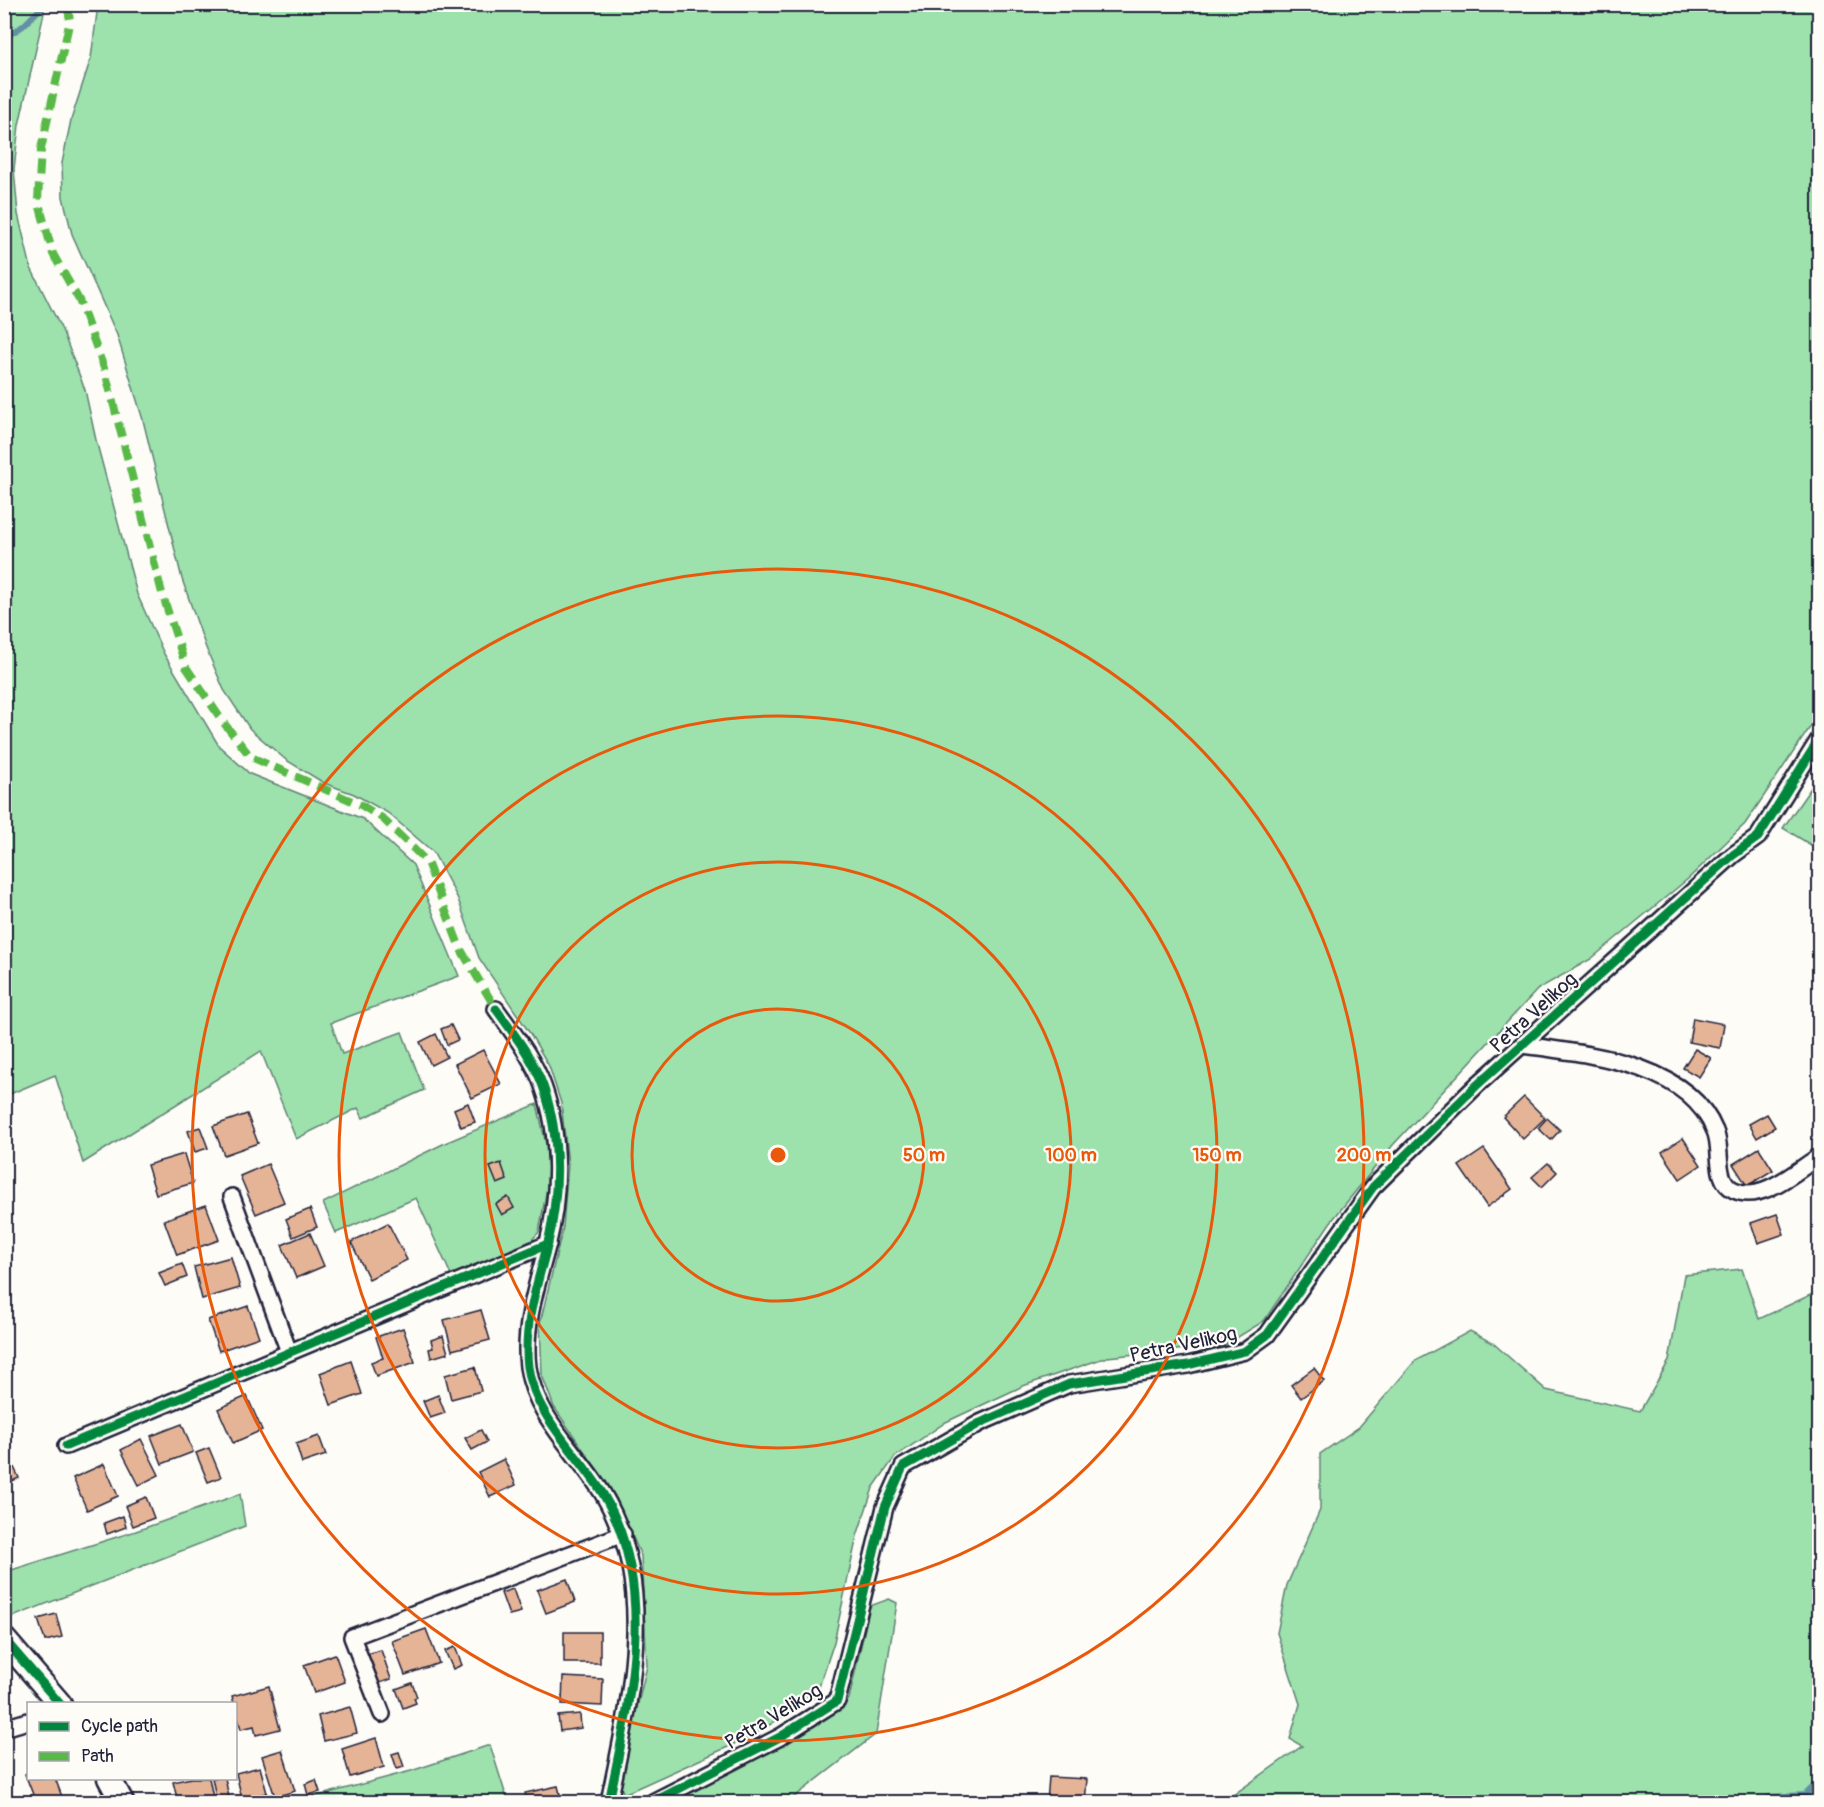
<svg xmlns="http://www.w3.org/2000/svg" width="1824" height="1807" viewBox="0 0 1824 1807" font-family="Pangolin,sans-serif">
<rect width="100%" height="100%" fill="#fdfcf7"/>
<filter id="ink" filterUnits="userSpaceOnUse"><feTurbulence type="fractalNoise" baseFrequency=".0167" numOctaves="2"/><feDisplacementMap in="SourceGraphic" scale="12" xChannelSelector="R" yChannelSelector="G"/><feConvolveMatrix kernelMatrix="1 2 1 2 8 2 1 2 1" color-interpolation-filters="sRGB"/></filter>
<g filter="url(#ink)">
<g fill="#9de1ac" stroke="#608274" stroke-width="1.5">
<polygon points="42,4 44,13 19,125 14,169 18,214 31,268 63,332 85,390 96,440 137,594 164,654 219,746 250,774 363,819 413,865 459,976 331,1023 342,1054 402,1032 424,1090 363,1118 358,1108 296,1139 261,1051 83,1163 55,1075 5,1096 4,5"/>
<polygon points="98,5 1819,5 1819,714 1745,824 1689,878 1591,959 1538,989 1393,1145 1330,1223 1264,1321 1225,1345 1107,1357 1023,1386 946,1422 895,1457 873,1488 857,1536 834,1642 816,1696 750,1737 624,1794 619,1783 647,1666 641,1556 615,1496 554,1407 542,1375 540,1323 563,1227 568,1164 561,1103 549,1066 531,1035 479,958 458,899 433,852 388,813 354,794 324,783 286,760 250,729 224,690 206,648 182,579 143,420 117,335 72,234 63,197 62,163 71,120 91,58"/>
<polygon points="1819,776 1819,850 1783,828"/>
<polygon points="537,1104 551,1166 539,1232 531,1241 451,1275 416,1198 336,1233 323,1203 445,1143"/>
<polygon points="1742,1269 1759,1319 1819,1291 1819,1802 1203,1802 1233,1795 1302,1746 1290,1739 1300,1704 1277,1633 1287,1585 1320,1510 1320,1454 1359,1427 1415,1361 1470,1331 1493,1343 1546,1390 1640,1411 1669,1361 1684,1275"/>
<polygon points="240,1494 245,1526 5,1620 5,1572 136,1531"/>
<polygon points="889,1599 897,1603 876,1734 788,1802 674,1802 843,1707 849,1699 870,1606"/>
<polygon points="490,1745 508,1802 295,1802 411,1771"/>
</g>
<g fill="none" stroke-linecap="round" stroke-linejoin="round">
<g stroke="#6290a5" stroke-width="6">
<polyline points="4,38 23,26 45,4"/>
<polyline points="1766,1802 1769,1797 1805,1795 1820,1780"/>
</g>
</g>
<g fill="#e5b497" stroke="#22223b" stroke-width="1.5">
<polygon points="1693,1018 1724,1024 1720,1048 1689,1042"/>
<polygon points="451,1025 458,1040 447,1045 441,1029"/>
<polygon points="436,1034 447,1057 431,1065 420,1042"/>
<polygon points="1695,1049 1711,1058 1699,1077 1683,1068"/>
<polygon points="483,1050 501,1084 472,1098 455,1064"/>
<polygon points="1524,1097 1545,1118 1523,1139 1503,1117"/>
<polygon points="468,1103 475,1122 461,1127 454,1109"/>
<polygon points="247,1114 258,1143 224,1155 213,1126"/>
<polygon points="1767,1114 1775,1127 1757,1138 1749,1124"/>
<polygon points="1547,1118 1560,1130 1551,1140 1538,1128"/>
<polygon points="200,1127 208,1148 195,1152 188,1131"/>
<polygon points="1683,1138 1701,1165 1680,1179 1662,1152"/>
<polygon points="1759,1148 1773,1170 1747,1186 1733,1164"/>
<polygon points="1484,1149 1512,1189 1487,1207 1459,1166"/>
<polygon points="184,1154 193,1183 156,1194 147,1165"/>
<polygon points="501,1163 507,1180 497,1184 490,1167"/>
<polygon points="1548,1163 1557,1172 1542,1187 1532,1177"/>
<polygon points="268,1164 284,1202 256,1214 240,1176"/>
<polygon points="508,1197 514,1208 502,1215 496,1204"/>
<polygon points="206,1205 219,1240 177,1255 164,1220"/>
<polygon points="310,1209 317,1227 293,1237 286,1219"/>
<polygon points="1777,1214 1784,1234 1758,1243 1751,1223"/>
<polygon points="388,1223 407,1260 369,1279 351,1242"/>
<polygon points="310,1233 324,1266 296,1278 282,1245"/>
<polygon points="231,1257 240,1288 202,1299 194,1267"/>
<polygon points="182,1264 187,1277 165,1286 159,1273"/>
<polygon points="248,1306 259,1337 219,1351 208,1320"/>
<polygon points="481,1310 490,1340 452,1350 444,1320"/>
<polygon points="403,1328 415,1362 376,1376 371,1362 383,1358 376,1337"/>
<polygon points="443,1336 448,1353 431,1358 429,1349 433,1348 431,1340"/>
<polygon points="351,1361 362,1394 331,1405 320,1373"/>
<polygon points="475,1367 481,1391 451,1399 445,1375"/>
<polygon points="1314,1368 1324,1381 1301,1398 1291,1385"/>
<polygon points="438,1395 445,1413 430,1418 423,1401"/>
<polygon points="247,1396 262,1430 233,1443 218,1409"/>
<polygon points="182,1424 193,1452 162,1464 151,1436"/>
<polygon points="481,1430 487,1442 472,1450 465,1438"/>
<polygon points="319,1436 326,1455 302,1463 296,1444"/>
<polygon points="141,1439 159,1475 139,1485 121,1450"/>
<polygon points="209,1448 221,1477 208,1482 196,1453"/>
<polygon points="504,1459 516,1485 490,1497 478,1472"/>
<polygon points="11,1461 19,1478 6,1484 4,1464"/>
<polygon points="104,1464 118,1496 87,1510 73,1478"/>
<polygon points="146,1497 154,1518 133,1526 125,1506"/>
<polygon points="123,1516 126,1527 107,1534 104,1523"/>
<polygon points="567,1579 575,1602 546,1613 537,1590"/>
<polygon points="513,1589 521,1612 509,1615 501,1593"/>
<polygon points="56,1614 62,1637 45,1641 38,1619"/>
<polygon points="426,1629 439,1663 405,1675 392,1641"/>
<rect x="564" y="1632" width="36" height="31"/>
<polygon points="455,1647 462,1665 453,1669 445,1651"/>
<polygon points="381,1650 391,1679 377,1684 367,1654"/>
<polygon points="335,1654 345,1682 314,1693 304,1665"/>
<polygon points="563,1677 603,1679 602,1706 562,1704"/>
<polygon points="412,1683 417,1697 414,1698 416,1703 403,1708 396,1689"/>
<polygon points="269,1686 280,1729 256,1735 254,1726 241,1729 232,1696"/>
<polygon points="350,1707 357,1733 324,1741 318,1716"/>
<polygon points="580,1714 581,1728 560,1731 558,1716"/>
<polygon points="376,1738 384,1767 350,1777 342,1749"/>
<polygon points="282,1750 295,1791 275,1797 262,1756"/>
<polygon points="399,1752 404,1767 397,1769 392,1754"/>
<polygon points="260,1767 267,1793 242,1799 236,1773"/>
<polygon points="28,1772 28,1778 55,1778 64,1802 36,1802 25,1774"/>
<polygon points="1049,1777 1087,1779 1085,1802 1047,1802"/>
<polygon points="191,1778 209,1778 214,1802 178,1802 173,1782"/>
<polygon points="212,1778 225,1778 230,1802 217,1802"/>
<polygon points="316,1780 320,1792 308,1795 305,1784"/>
<polygon points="558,1786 562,1802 527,1802 525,1793"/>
</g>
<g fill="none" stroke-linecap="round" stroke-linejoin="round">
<defs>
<g id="street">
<path d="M496,1009C513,1033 533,1058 543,1086C561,1136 560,1196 547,1247C537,1285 523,1326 528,1367C535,1417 578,1453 603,1494C659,1588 629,1703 609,1802"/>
<path d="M1523,1045C1586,1054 1687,1062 1715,1131C1723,1148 1713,1180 1734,1190C1762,1203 1797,1170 1820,1156"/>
<polyline points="232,1197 289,1352"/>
<polyline points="66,1446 548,1244"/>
<polyline points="382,1714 352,1637 623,1534"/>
<polyline points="4,1728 28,1721"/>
<polyline points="653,1802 780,1737 837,1701 885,1507 903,1467 980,1423 1069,1384 1188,1365 1245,1351 1267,1335 1373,1187 1476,1086 1733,855 1758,837 1820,738"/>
</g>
<g id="secondary">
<polyline points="4,1639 60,1704"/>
<polyline points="109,1778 122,1802"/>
</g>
</defs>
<use href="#street" stroke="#22223b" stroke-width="20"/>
<use href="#secondary" stroke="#22223b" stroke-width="27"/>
<use href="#street" stroke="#fdfcf7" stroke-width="15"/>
<use href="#secondary" stroke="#fdfcf7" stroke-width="22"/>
<polyline stroke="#58b947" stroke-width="8" stroke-dasharray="15 8" stroke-linecap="butt" points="67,4 70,20 41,149 38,200 53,254 79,300 105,371 162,593 186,667 223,722 251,757 361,805 382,818 427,862 460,948 496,1009"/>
<defs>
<g id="cycleway">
<path d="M496,1009C513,1033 533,1058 543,1086C561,1136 560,1196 547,1247C537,1285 523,1326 528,1367C535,1417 578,1453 603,1494C659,1588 629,1703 609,1802"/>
<polyline points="66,1446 548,1244"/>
<polyline points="4,1639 60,1704"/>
<polyline points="653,1802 780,1737 837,1701 885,1507 903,1467 980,1423 1069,1384 1188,1365 1245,1351 1267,1335 1373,1187 1476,1086 1733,855 1758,837 1820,738"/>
</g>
</defs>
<use href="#cycleway" stroke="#fdfcf7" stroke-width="13"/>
<use href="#cycleway" stroke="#00873e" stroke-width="9"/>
</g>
</g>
<g fill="none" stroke="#e8590c" stroke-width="3">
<circle cx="778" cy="1155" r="146"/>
<circle cx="778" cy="1155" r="293"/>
<circle cx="778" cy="1155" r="439"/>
<circle cx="778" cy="1155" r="586"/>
</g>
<g text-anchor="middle" stroke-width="4.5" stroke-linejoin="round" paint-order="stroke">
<g font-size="20" fill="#22223b" stroke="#fdfcf7">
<text transform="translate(1533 1012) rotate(-42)" y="7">Petra Velikog</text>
<text transform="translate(1183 1344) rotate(-12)" y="7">Petra Velikog</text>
<text transform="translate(773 1716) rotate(-31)" y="7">Petra Velikog</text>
</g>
</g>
<circle cx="778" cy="1155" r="9" fill="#e8590c" stroke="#fdfcf7" stroke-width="3"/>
<g font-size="18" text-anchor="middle" font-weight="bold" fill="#e8590c" stroke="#fdfcf7" stroke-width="4.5" stroke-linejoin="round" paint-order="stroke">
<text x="924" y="1161">50 m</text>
<text x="1071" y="1161">100 m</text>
<text x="1217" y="1161">150 m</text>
<text x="1364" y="1161">200 m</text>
</g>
<rect width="1824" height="1807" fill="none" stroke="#fdfcf7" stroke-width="24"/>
<rect x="12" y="12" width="1800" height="1783" fill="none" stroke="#22223b" stroke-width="2" filter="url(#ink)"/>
<rect x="27" y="1702" width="210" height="78" fill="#fdfcf7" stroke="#a5a5ac" stroke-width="1.5"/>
<rect x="39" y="1722" width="30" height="9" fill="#00873e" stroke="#a5a5ac" stroke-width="1.5"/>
<text x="81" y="1732" font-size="18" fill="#22223b">Cycle path</text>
<rect x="39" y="1752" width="30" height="9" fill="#58b947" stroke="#a5a5ac" stroke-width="1.5"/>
<text x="81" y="1762" font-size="18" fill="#22223b">Path</text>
</svg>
